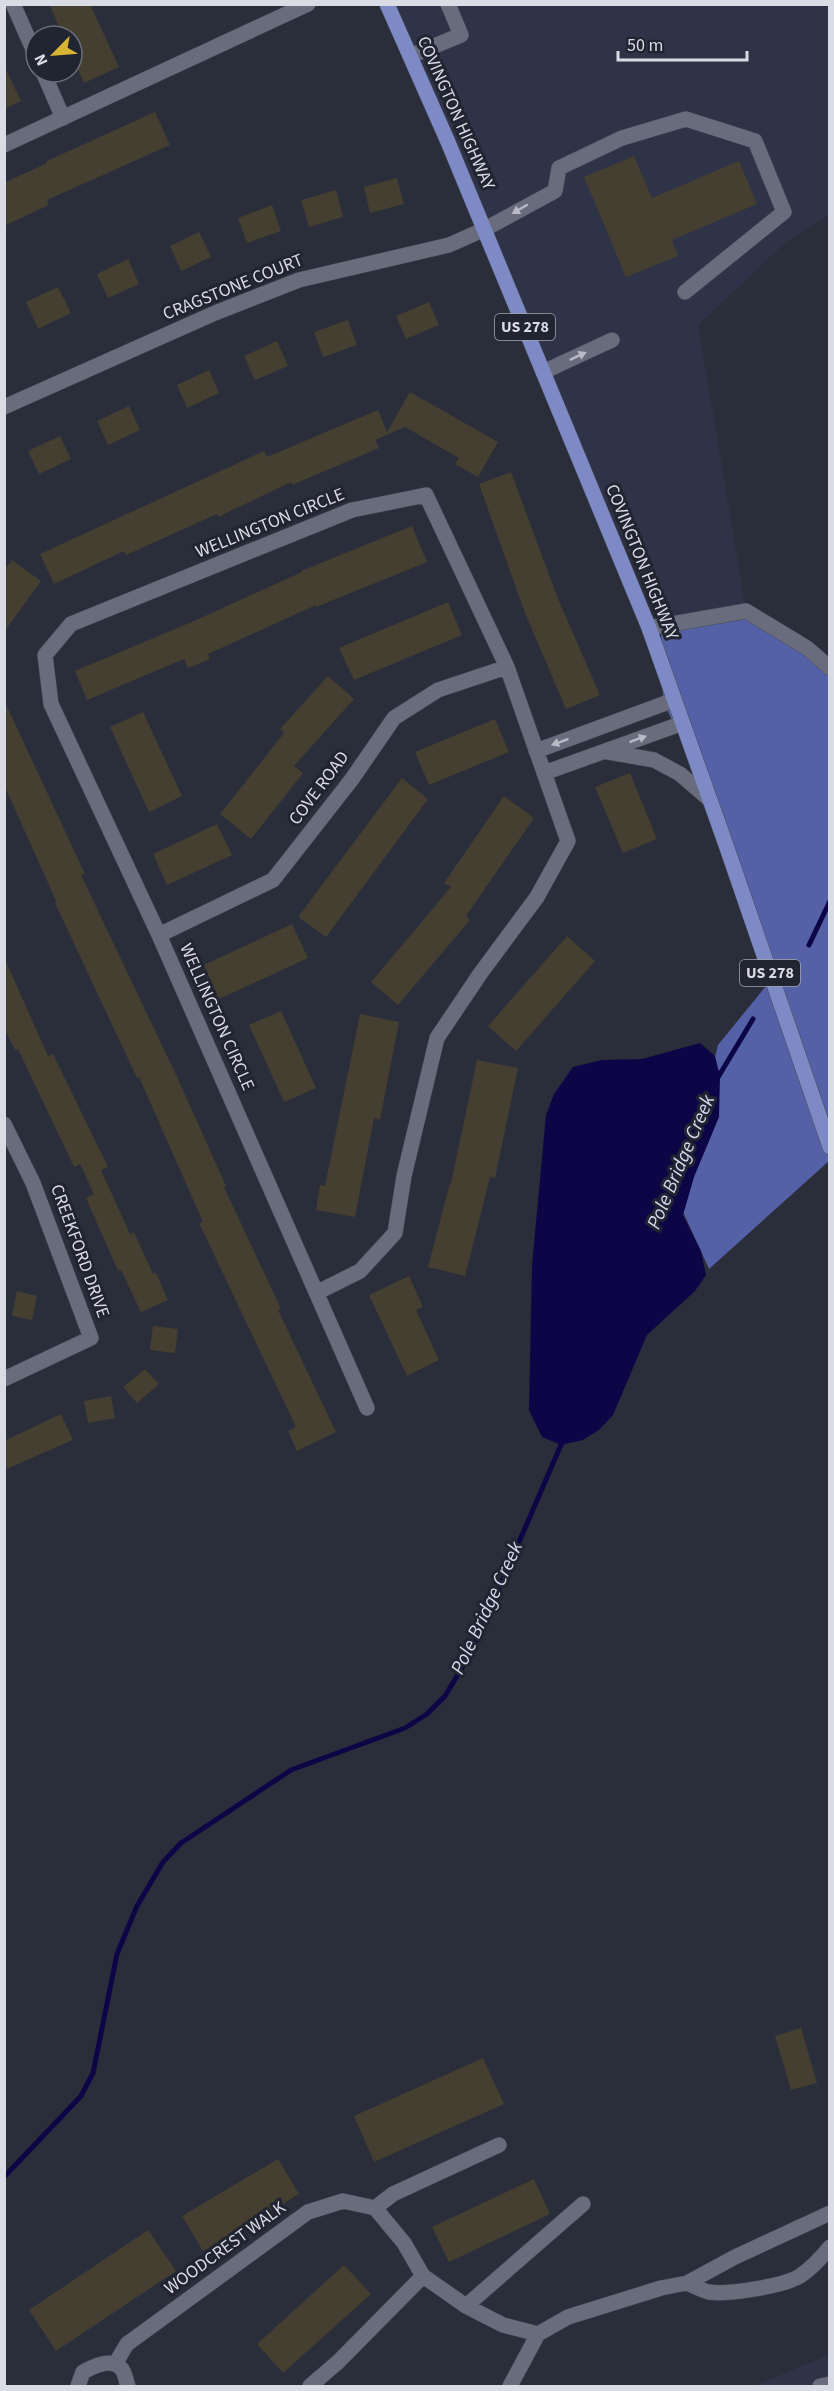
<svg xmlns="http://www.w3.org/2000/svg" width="834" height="2391" font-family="'Source Sans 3',sans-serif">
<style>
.built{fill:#2f3347}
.forest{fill:#5561a7}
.water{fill:#0c0647}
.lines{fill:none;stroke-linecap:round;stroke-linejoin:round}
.stream{stroke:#0c0647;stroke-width:5}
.building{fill:#443f30}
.minor-casing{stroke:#474955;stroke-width:16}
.major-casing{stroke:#474955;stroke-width:16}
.minor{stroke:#686c7c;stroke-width:15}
.major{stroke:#7e8ac5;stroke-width:15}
.oneway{fill:#b8bac6}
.labels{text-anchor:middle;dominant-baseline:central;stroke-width:6;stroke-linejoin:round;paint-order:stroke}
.shield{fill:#212431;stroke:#a2a5af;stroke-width:1.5}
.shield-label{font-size:16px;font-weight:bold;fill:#dadce5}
.street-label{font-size:18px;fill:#dadce5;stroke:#212431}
.water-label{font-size:20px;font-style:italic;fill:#d4d9ed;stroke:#212431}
</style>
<rect width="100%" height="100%" fill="#2a2e3b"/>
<path class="built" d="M 387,5 L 829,5 L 829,215 L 787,241 L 698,325 L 746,611 L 661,627 L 432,104 Z
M 829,2355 L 829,2386 L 754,2386 Z"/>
<path class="forest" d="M 746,611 L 829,675 L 829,1161 L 709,1269 L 679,1203 L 718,1045 L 770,981 L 717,816 L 663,701 L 661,627 Z"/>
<path class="water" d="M 700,1043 L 715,1056 L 720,1076 L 719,1117 L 694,1177 L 683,1215 L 701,1251 L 706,1275 L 695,1291 L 647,1335 L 613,1415 L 599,1430 L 583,1440 L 561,1445 L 542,1437 L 529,1410 L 532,1265 L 546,1115 L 554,1094 L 573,1067 L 602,1060 L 642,1059 Z"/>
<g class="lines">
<path class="stream" d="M 809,945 L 830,901
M 717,1079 L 753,1019
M 4,2177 L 81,2096 L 93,2073 L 117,1954 L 137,1906 L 163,1862 L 181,1843 L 291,1770 L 405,1728 L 427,1714 L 445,1696 L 471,1653 L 564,1438"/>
</g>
<path class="building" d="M 49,4 L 90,4 L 119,67 L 84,83 L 72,56 L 72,36 L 63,36 Z
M 4,66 L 21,101 L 4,109 Z
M 155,112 L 170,145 L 47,200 L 49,205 L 4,226 L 4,183 L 47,163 L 47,161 Z
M 634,156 L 652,198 L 739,161 L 757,204 L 672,240 L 678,256 L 626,277 L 584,177 Z
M 397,178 L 404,204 L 370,213 L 364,187 Z
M 336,190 L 343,217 L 309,227 L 301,200 Z
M 272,205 L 281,231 L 247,243 L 238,218 Z
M 199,232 L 211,257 L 181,271 L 170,246 Z
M 128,259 L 139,284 L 108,298 L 97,274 Z
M 58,287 L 71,313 L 38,329 L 26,302 Z
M 429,302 L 439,325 L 406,339 L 396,316 Z
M 348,320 L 357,345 L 323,357 L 314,332 Z
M 277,341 L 288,366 L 255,380 L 244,356 Z
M 209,370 L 219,393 L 187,408 L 177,385 Z
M 410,392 L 498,442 L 478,477 L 455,464 L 459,458 L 405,427 L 375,440 L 379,448 L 292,485 L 291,482 L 218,517 L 217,514 L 126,555 L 124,551 L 54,584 L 40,554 L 264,451 L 267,457 L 378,410 L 387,432 Z
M 129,406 L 140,430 L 108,445 L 97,421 Z
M 60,436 L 71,459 L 39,474 L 28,451 Z
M 511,472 L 558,599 L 600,695 L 566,709 L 525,613 L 479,484 Z
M 412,526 L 427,562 L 316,607 L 316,605 L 208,654 L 210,659 L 188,668 L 184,659 L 87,700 L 75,671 L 194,621 L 302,572 L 301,571 Z
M 12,560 L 41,581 L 4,632 L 4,570 Z
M 448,602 L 462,635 L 354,680 L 339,648 Z
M 328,676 L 354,699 L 294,766 L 303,773 L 251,839 L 220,814 L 284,733 L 280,729 Z
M 4,700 L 85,874 L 81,875 L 178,1079 L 226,1186 L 224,1187 L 281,1309 L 278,1310 L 336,1432 L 297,1451 L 288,1431 L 296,1427 L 199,1223 L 203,1222 L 139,1077 L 137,1078 L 55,903 L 57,903 L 4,785 Z
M 143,712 L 182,796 L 149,812 L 110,727 Z
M 495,719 L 509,752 L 429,785 L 415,752 Z
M 630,773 L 657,839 L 623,853 L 595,787 Z
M 402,778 L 428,799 L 326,937 L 298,917 Z
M 504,796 L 534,818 L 466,916 L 470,920 L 398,1005 L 371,982 L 451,887 L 444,883 Z
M 217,824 L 232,855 L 167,885 L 153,854 Z
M 292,924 L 308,958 L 219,999 L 204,965 Z
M 567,936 L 595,961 L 516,1051 L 488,1026 Z
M 4,957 L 48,1056 L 53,1054 L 108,1167 L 101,1170 L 130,1234 L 134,1232 L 153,1274 L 156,1273 L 168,1300 L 141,1312 L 121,1270 L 118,1271 L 86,1198 L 94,1194 L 80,1164 L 74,1167 L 18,1049 L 15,1050 L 4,1028 Z
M 281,1011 L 316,1088 L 284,1102 L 249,1025 Z
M 360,1014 L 399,1022 L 380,1120 L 374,1118 L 355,1217 L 316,1210 L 320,1185 L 325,1186 Z
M 477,1060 L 518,1068 L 495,1178 L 490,1177 L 465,1276 L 428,1267 L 450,1183 L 451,1183 Z
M 409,1276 L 423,1307 L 416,1310 L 439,1360 L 407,1376 L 369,1295 Z
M 17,1291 L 37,1296 L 32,1320 L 12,1316 Z
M 153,1326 L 178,1329 L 175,1353 L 150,1350 Z
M 145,1369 L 159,1384 L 137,1403 L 123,1387 Z
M 111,1396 L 115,1418 L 88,1423 L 84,1401 Z
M 61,1414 L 73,1440 L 4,1470 L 4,1441 Z
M 801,2028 L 817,2083 L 791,2090 L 775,2036 Z
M 483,2058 L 504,2104 L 374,2162 L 354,2116 Z
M 278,2159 L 299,2194 L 203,2251 L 182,2216 Z
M 534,2179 L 550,2214 L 449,2262 L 432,2227 Z
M 148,2230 L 176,2271 L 56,2351 L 29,2310 Z
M 344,2265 L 371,2294 L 283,2373 L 257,2344 Z"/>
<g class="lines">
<defs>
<path id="minor" d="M 13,4 L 36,56
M 410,56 L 461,35 L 448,4
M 43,72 L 63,118
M 4,145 L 308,4
M 543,372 L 612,340
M 4,407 L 215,313 L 299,280 L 449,245 L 485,229 L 555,191 L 559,168 L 622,138 L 686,119 L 755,141 L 784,212 L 685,292
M 649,628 L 746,611 L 807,648 L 830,668
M 536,751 L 674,700
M 608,752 L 654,760 L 680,774 L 709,799
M 544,773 L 683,723
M 159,935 L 273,880 L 352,779 L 394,718 L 438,690 L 507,667
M 4,1124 L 33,1183 L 91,1338 L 4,1379
M 318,1292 L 360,1271 L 395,1233 L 404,1176 L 437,1038 L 480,974 L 537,897 L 568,841 L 507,667 L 426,495 L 352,510 L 71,624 L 45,655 L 51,704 L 159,935 L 367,1408
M 375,2208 L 393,2194 L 499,2145
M 687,2283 C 694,2286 701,2290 709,2292 C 727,2295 784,2286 800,2276 C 812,2268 821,2258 830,2247
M 466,2306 L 583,2204
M 115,2364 L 127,2344 L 308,2212 L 343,2201 L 375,2208 L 404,2243 L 423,2276 L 466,2306 L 503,2325 L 538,2334 L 568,2317 L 661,2288 L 687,2283 L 735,2257 L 830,2213
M 78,2386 L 83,2372 C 92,2367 111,2357 121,2368 C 125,2372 126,2381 128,2386
M 310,2386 L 338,2362 L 423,2276
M 510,2386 L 538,2334
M 820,2386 L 830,2384"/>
<path id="major" d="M 387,4 L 448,142 L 649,628 L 726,845 L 830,1147"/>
</defs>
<use href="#minor" class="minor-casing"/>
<use href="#major" class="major-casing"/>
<use href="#minor" class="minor"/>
<use href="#major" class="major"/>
</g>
<defs><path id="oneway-solid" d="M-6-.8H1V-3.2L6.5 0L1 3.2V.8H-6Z" transform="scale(1.5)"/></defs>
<g class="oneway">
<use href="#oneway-solid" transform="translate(520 209) rotate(150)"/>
<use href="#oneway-solid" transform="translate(578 356) rotate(-25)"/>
<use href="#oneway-solid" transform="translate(638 739) rotate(-20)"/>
<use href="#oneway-solid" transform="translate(560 742) rotate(160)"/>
</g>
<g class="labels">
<g class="shield">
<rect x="495" y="314" width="60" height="26" rx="4.5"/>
<rect x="740" y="960" width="60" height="26" rx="4.5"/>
</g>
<g class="shield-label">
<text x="525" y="327">US 278</text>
<text x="770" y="973">US 278</text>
</g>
<g class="street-label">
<text transform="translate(456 113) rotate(66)">COVINGTON HIGHWAY</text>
<text transform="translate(233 287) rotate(-22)">CRAGSTONE COURT</text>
<text transform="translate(270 523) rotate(-22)">WELLINGTON CIRCLE</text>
<text transform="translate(642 562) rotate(68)">COVINGTON HIGHWAY</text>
<text transform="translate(319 788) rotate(-53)">COVE ROAD</text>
<text transform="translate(217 1017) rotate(66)">WELLINGTON CIRCLE</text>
<text transform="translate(80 1251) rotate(70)">CREEKFORD DRIVE</text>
<text transform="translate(225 2248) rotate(-36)">WOODCREST WALK</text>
</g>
<g class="water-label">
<text transform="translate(681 1162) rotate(-67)">Pole Bridge Creek</text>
<text transform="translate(487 1608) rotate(-65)">Pole Bridge Creek</text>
</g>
</g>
<rect width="834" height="2391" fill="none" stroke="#dadce5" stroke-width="12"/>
<g transform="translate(54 54) rotate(245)"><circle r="28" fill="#212431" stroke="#6b6e79" stroke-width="1.5"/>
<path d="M0-4.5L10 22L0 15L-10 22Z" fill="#d7b434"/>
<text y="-9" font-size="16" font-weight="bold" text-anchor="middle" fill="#dadce5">N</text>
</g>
<path d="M618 51v9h129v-9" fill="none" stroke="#dadce5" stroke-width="3"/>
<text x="627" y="51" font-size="18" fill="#dadce5" stroke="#212431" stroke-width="4.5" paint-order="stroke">50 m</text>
</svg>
